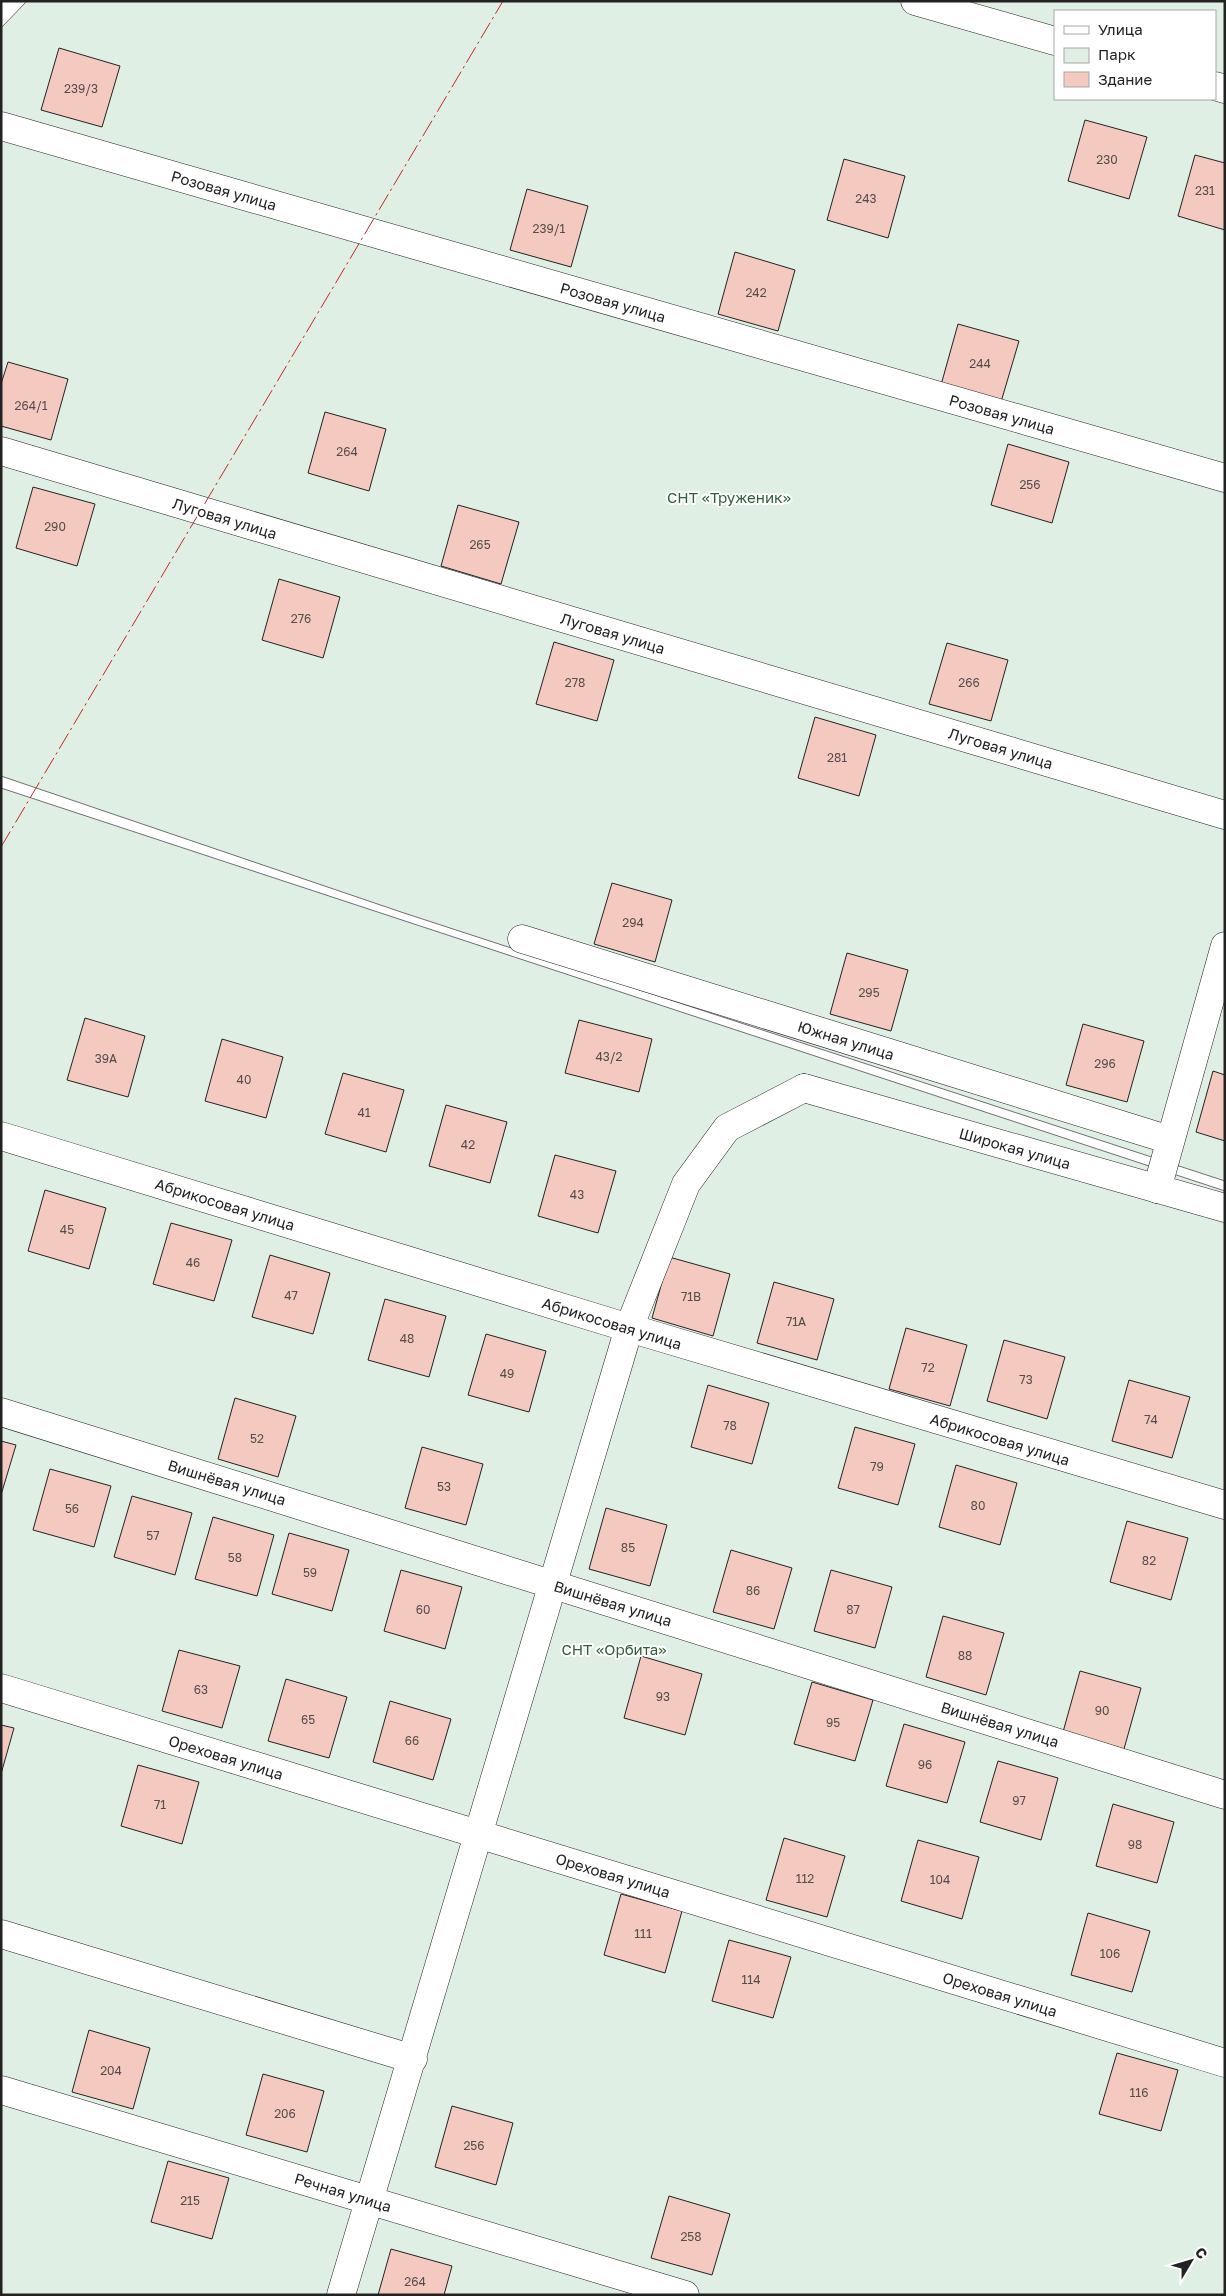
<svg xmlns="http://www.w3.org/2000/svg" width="1226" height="2296" font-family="'Golos Text',sans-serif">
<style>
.green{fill:#e0efe3;stroke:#6f6f6f;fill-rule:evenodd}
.building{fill:#f3c9c0;stroke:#222}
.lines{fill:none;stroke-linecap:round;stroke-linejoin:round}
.minor-casing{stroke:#222;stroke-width:29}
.tertiary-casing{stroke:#222;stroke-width:29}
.minor{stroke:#fff;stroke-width:28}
.tertiary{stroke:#fff;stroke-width:28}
.power{stroke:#c62828;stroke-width:1;stroke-dasharray:18 4 2.5 4;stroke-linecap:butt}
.labels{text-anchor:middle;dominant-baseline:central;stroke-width:4;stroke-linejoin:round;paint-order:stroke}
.number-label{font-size:12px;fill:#564c4a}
.street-label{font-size:15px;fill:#222;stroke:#fff}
.park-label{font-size:15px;fill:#2f5e38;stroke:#fff}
</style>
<rect width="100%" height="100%" fill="#fff"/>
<path class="green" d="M 27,1 L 1225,1 L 1225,1181 L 404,913 L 1,776 L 1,28 ZM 1055,11 L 1215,11 L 1215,99 L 1055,99 Z
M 1,788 L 1225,1191 L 1225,2295 L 1,2295 Z"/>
<path class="building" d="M 59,48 L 120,66 L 102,127 L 41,110 Z
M 1085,120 L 1147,137 L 1129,199 L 1068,181 Z
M 1195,155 L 1225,163 L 1225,230 L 1178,216 Z
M 844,159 L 905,176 L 888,238 L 827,220 Z
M 527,189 L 588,206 L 571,267 L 510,250 Z
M 735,252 L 795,270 L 778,331 L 718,314 Z
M 958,324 L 1019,341 L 1001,402 L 941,385 Z
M 8,362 L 68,379 L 51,440 L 1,426 L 1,384 Z
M 325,412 L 386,429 L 369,491 L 308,473 Z
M 1008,444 L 1069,462 L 1052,523 L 991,505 Z
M 33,487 L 95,504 L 77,566 L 16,548 Z
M 458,505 L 519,522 L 501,584 L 441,566 Z
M 279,579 L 340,597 L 323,658 L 262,640 Z
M 554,642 L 614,660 L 597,721 L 536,704 Z
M 947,643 L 1008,660 L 991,721 L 929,704 Z
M 815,717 L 876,735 L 859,796 L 798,778 Z
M 612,883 L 672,900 L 655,962 L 594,944 Z
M 847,953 L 908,970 L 891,1031 L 830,1014 Z
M 85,1018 L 145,1036 L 128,1097 L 67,1080 Z
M 579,1020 L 652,1039 L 639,1092 L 565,1073 Z
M 1083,1024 L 1144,1041 L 1127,1102 L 1066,1085 Z
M 222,1039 L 283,1057 L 266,1118 L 205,1101 Z
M 1213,1071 L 1225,1075 L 1225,1141 L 1196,1132 Z
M 343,1073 L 404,1090 L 386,1152 L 325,1134 Z
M 446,1105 L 507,1122 L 490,1183 L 429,1166 Z
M 555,1155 L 616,1171 L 598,1233 L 538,1216 Z
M 45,1190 L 106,1208 L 89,1269 L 28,1251 Z
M 171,1223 L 232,1240 L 214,1301 L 153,1284 Z
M 270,1255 L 330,1273 L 313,1334 L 252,1317 Z
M 669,1257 L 730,1274 L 713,1336 L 652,1318 Z
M 774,1282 L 834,1299 L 817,1360 L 757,1343 Z
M 385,1299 L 446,1316 L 429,1377 L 368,1360 Z
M 906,1328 L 967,1345 L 950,1406 L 889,1389 Z
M 486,1334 L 546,1351 L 529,1412 L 468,1395 Z
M 1004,1340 L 1065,1357 L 1047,1419 L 987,1401 Z
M 1129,1380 L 1190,1397 L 1172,1458 L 1112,1441 Z
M 708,1385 L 769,1403 L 752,1464 L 691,1447 Z
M 235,1398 L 296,1416 L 278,1477 L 218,1459 Z
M 855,1427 L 915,1444 L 898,1505 L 838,1488 Z
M 1,1441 L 16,1445 L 1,1495 Z
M 422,1447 L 483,1464 L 466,1525 L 405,1508 Z
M 956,1465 L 1017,1483 L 1000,1545 L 939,1527 Z
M 50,1469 L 111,1486 L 94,1547 L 33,1530 Z
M 132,1496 L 192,1513 L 175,1575 L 114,1557 Z
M 606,1508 L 667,1525 L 650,1586 L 589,1569 Z
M 213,1517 L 274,1535 L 257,1596 L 195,1579 Z
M 1127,1521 L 1188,1538 L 1171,1600 L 1110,1582 Z
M 289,1533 L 349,1550 L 332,1611 L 272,1594 Z
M 731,1550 L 792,1568 L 774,1629 L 713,1612 Z
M 401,1570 L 462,1587 L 445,1649 L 384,1631 Z
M 831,1570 L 892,1587 L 875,1648 L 814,1631 Z
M 943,1616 L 1004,1633 L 986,1695 L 926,1677 Z
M 179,1650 L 240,1666 L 222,1728 L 162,1711 Z
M 641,1656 L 702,1674 L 685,1735 L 624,1718 Z
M 1080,1671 L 1141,1688 L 1124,1749 L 1063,1732 Z
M 286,1679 L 347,1697 L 329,1758 L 268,1741 Z
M 812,1682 L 873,1700 L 855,1761 L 794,1744 Z
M 390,1701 L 451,1719 L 433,1780 L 373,1762 Z
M 904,1724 L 965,1742 L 947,1803 L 886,1786 Z
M 1,1725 L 14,1728 L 1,1774 Z
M 998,1761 L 1058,1778 L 1041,1840 L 980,1822 Z
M 138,1765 L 199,1782 L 182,1844 L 121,1826 Z
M 1113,1804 L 1174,1822 L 1157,1883 L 1096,1866 Z
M 784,1838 L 845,1856 L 827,1917 L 766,1900 Z
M 918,1840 L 979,1857 L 962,1919 L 901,1901 Z
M 621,1894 L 682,1911 L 665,1973 L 604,1955 Z
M 1088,1913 L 1150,1931 L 1132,1992 L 1071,1975 Z
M 729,1940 L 791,1957 L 773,2018 L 712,2001 Z
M 89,2030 L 150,2048 L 133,2109 L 72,2092 Z
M 1117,2053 L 1178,2070 L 1161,2131 L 1099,2114 Z
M 263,2074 L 324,2091 L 307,2152 L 246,2135 Z
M 452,2106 L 513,2123 L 496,2185 L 435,2167 Z
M 168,2161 L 229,2178 L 212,2239 L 151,2222 Z
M 669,2196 L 730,2214 L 712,2275 L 651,2258 Z
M 391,2249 L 452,2266 L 444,2295 L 378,2295 Z"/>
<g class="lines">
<defs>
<path id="minor" d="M 915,1 L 1055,41
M 1215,86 L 1225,89
M 1,126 L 1225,478
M 1,451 L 1225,815
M 522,939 L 1170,1140
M 1,1136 L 629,1328 L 1225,1505
M 1157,1189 L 1225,946
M 1,1412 L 1225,1795
M 1,1688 L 1225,2063
M 1,1934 L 413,2059
M 1,2090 L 685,2295
M 341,2295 L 629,1328 L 686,1184 L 727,1128 L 804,1088"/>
<path id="tertiary" d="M 804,1088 L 1225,1208"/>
</defs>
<use href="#minor" class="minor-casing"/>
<use href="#tertiary" class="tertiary-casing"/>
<use href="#minor" class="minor"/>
<use href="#tertiary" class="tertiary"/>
<path class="power" d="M 1,847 L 503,1"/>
</g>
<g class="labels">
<g class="number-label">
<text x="81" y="88">239/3</text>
<text x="1107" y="159">230</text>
<text x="1205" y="190">231</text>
<text x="866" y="198">243</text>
<text x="549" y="228">239/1</text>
<text x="756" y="292">242</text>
<text x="980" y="363">244</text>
<text x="31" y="405">264/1</text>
<text x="347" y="451">264</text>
<text x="1030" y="484">256</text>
<text x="55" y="526">290</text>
<text x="480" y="544">265</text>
<text x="301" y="618">276</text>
<text x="575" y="682">278</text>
<text x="969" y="682">266</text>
<text x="837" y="757">281</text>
<text x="633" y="922">294</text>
<text x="869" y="992">295</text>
<text x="609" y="1056">43/2</text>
<text x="106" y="1058">39А</text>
<text x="1105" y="1063">296</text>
<text x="244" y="1079">40</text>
<text x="364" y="1112">41</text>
<text x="468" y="1144">42</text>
<text x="577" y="1194">43</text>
<text x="67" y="1229">45</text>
<text x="193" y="1262">46</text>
<text x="291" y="1295">47</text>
<text x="691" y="1296">71В</text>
<text x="796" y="1321">71А</text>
<text x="407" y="1338">48</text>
<text x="928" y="1367">72</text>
<text x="507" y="1373">49</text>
<text x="1026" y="1379">73</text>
<text x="1151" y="1419">74</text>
<text x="730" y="1425">78</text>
<text x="257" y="1438">52</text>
<text x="877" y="1466">79</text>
<text x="444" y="1486">53</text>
<text x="978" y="1505">80</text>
<text x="72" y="1508">56</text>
<text x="153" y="1535">57</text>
<text x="628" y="1547">85</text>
<text x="235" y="1557">58</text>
<text x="1149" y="1560">82</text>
<text x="310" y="1572">59</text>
<text x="753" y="1590">86</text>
<text x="423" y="1609">60</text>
<text x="853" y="1609">87</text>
<text x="965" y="1655">88</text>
<text x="201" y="1689">63</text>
<text x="663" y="1696">93</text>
<text x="1102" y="1710">90</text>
<text x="308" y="1719">65</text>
<text x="833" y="1722">95</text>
<text x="412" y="1740">66</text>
<text x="925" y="1764">96</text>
<text x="1019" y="1800">97</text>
<text x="160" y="1804">71</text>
<text x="1135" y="1844">98</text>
<text x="805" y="1878">112</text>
<text x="940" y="1879">104</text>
<text x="643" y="1933">111</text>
<text x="1110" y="1953">106</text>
<text x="751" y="1979">114</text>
<text x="111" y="2070">204</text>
<text x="1139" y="2092">116</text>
<text x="285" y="2113">206</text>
<text x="474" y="2145">256</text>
<text x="190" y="2200">215</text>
<text x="691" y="2236">258</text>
<text x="415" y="2281">264</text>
</g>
<g class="street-label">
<text transform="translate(224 190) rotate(16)">Розовая улица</text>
<text transform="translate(613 302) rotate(16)">Розовая улица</text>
<text transform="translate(1002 414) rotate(16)">Розовая улица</text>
<text transform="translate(225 518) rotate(17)">Луговая улица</text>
<text transform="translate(613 633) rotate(17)">Луговая улица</text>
<text transform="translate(1001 748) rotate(17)">Луговая улица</text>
<text transform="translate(846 1040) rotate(17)">Южная улица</text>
<text transform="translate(1015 1148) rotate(16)">Широкая улица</text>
<text transform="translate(225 1204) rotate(17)">Абрикосовая улица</text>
<text transform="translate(612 1323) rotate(17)">Абрикосовая улица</text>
<text transform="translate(1000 1439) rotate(17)">Абрикосовая улица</text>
<text transform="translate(227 1482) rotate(17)">Вишнёвая улица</text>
<text transform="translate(613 1603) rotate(17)">Вишнёвая улица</text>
<text transform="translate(1000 1724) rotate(17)">Вишнёвая улица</text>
<text transform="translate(226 1757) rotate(17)">Ореховая улица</text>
<text transform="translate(613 1875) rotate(17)">Ореховая улица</text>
<text transform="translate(1000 1994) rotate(17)">Ореховая улица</text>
<text transform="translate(343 2192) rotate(17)">Речная улица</text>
</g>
<g class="park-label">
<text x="729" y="497">СНТ «Труженик»</text>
<text x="614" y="1649">СНТ «Орбита»</text>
</g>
</g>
<rect width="1226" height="2296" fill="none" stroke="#222222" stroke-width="5"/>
<rect x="1054" y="10" width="162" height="90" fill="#ffffff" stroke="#a7a7a7"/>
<rect x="1064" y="26" width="25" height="8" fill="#ffffff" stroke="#a7a7a7"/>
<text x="1098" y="35" font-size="15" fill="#222222">Улица</text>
<rect x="1064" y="48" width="25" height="15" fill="#e0efe3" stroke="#a7a7a7"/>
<text x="1098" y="60" font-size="15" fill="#222222">Парк</text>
<rect x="1064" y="72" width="25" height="15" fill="#f3c9c0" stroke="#a7a7a7"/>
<text x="1098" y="85" font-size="15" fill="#222222">Здание</text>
<g transform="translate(1191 2261) rotate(52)" stroke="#ffffff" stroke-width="4" paint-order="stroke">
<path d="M0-4L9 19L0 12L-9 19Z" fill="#222222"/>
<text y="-8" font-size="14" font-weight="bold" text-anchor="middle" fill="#222222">С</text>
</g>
</svg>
